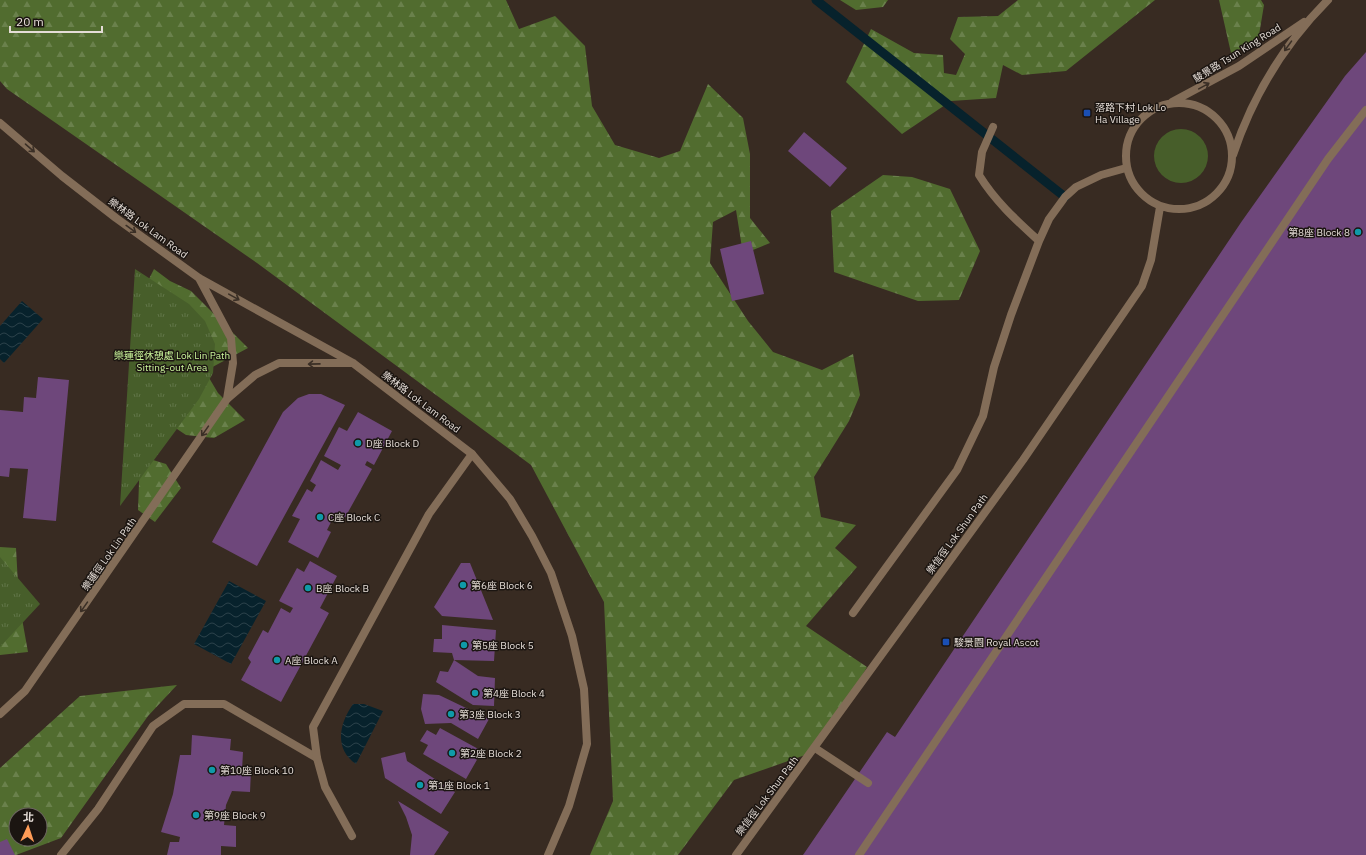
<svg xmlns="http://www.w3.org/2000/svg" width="1366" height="855" font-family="'IBM Plex Sans','Noto Sans TC',sans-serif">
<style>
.grass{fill:#475e2a}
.forest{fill:url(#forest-firs);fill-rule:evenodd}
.park{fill:url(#park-tufts)}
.water{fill:url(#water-waves)}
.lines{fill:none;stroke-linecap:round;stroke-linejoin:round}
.stream{stroke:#07222c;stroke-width:9}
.building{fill:#6e477b}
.service{stroke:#836d58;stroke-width:8}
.minor{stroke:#836d58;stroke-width:8}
.tertiary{stroke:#836d58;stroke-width:8}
.oneway{stroke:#3a2f26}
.transit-dot{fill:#1a4fb4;stroke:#1b1511;stroke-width:1.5}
.culture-dot{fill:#0f9aa8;stroke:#1b1511;stroke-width:1.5}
.labels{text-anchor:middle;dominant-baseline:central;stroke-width:3;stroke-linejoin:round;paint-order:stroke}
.street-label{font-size:10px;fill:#e5ddd7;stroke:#1b1511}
.poi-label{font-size:10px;fill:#e5ddd7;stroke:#1b1511;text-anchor:start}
.park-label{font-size:10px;fill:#caf59b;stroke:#1b1511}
</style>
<defs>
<pattern id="forest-firs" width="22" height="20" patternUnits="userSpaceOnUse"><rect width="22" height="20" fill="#516c2f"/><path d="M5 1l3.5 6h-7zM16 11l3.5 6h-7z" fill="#6a814c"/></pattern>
<pattern id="park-tufts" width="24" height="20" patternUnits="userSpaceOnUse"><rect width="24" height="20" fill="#475e2a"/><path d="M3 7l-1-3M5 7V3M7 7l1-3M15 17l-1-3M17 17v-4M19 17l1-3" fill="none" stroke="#617548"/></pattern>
<pattern id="water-waves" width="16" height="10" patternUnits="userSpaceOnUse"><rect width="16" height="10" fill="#07222c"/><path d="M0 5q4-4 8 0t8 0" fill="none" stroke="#2b424a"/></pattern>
</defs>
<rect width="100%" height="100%" fill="#382b22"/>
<path class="grass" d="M1154 156a27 27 0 1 1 54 0a27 27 0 1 1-54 0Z"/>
<path class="forest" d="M 0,0 L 506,0 L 519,29 L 555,16 L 585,46 L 592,106 L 615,145 L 659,158 L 680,151 L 708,84 L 743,118 L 750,154 L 750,218 L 770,243 L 743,254 L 736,210 L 713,222 L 710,263 L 748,321 L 773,352 L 822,370 L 853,354 L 860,395 L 849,421 L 814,477 L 821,517 L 856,525 L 835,548 L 857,567 L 806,626 L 867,667 L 845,705 L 811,753 L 734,780 L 678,855 L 590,855 L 613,801 L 604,602 L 531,465 L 257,263 L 7,89 L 0,81 Z
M 840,0 L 888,0 L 883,7 L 856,10 Z
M 1018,0 L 1155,0 L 1066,71 L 1022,75 L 1003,65 L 996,98 L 951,101 L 902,134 L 846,82 L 871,29 L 914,53 L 943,55 L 944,73 L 956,75 L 965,54 L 950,39 L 958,17 L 998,16 Z
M 1219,0 L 1261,0 L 1264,5 L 1258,41 L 1231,53 Z
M 883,175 L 912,177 L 950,189 L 980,251 L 959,300 L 918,301 L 834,272 L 831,211 Z
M 154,269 L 170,281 L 191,291 L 248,348 L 205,371 L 218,393 L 245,420 L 214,438 L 186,435 L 159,417 L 144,289 Z
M 140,456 L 166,464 L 181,488 L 155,522 L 138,510 Z
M 0,547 L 16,548 L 19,602 L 28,652 L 0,655 Z
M 177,685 L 148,716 L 61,838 L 16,855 L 0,855 L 0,768 L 80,696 ZM 16,815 L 40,815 L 40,839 L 16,839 Z"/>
<path class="park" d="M 135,269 L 189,304 L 205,321 L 215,344 L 213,373 L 199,399 L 120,506 Z
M 0,557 L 40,604 L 0,647 Z"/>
<path class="water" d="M 22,301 L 43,319 L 4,363 L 0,359 L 0,326 Z
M 229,581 L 266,601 L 231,664 L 194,644 Z
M 353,704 L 364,704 L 383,711 L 356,764 C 334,749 339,724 353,704 Z"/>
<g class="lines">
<path class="stream" d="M 816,0 L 1065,197"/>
</g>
<path class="building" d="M 1366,52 L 1366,855 L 803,855 L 887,732 L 895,737 L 1242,221 L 1345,76 Z
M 804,132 L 847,168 L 830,187 L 788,151 Z
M 751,241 L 764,294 L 732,301 L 720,249 Z
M 38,377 L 69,380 L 56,521 L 23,518 L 28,469 L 10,468 L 9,477 L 0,476 L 0,410 L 23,412 L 24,397 L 36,398 Z
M 309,394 L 321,394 L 345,405 L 257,566 L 212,542 L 283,412 L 298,398 Z
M 358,412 L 392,431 L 374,465 L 367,461 L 365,465 L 372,469 L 342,523 L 333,518 L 327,530 L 331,532 L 318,558 L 288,542 L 300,519 L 292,516 L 307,489 L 312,492 L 316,485 L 310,481 L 321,460 L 338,470 L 341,465 L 324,456 L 339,427 L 347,431 Z
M 310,561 L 337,576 L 320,608 L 329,613 L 281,702 L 241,680 L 251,662 L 248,658 L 263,630 L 268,633 L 281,608 L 290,613 L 293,608 L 279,601 L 297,568 L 304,572 Z
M 461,563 L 470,563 L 493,620 L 442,616 L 434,607 Z
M 442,625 L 496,630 L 494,661 L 454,660 L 452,653 L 433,652 L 434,639 L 442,639 Z
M 454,660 L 478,676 L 495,678 L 494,706 L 473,705 L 436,682 L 440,671 L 448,672 Z
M 423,694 L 439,695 L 489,719 L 478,739 L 451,723 L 425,724 L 421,709 Z
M 440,728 L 482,751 L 466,779 L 423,754 L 428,745 L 420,741 L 427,730 L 436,735 Z
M 192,735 L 231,739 L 230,750 L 243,752 L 242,770 L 251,770 L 250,792 L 232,791 L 226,805 L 224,825 L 236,826 L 236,847 L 221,846 L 221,855 L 167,855 L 170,842 L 179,842 L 180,837 L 161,832 L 173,794 L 180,755 L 191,755 Z
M 405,752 L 407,761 L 455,792 L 441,814 L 385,778 L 381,758 Z
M 398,801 L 449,832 L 434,855 L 410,855 L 412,835 L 406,817 Z
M 7,839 L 15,855 L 0,855 L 0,842 Z"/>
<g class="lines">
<path class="service" d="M 815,748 L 868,783
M 61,855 L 98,809 L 153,726 L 184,704 L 224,704 L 317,758
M 859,855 L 1328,159 L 1366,110"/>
<path class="minor" d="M 993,127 L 982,152 L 979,175 C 995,201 1016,220 1039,241
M 853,613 L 957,470 L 983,416 L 994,367 L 1011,315 L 1039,241 L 1049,219 L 1065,197 L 1076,187 L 1101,175 L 1126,168
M 352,836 L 325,787 L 317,758 L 313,727 L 429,514 L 472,454"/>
<path class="tertiary" d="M 1172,102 L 1239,66 L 1304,22
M1126 156a53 53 0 1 1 106 0a53 53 0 1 1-106 0Z
M 0,123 L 62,176 L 116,218 L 199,278 L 353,363 L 472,454 L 510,499 L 532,536 L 551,573 L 572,636 L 584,689 L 587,744 L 569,806 L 548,855
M 1233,155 C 1253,95 1283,45 1328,0
M 199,278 L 231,338 L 233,363 L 227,399
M 0,714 L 25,691 L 227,399 L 255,375 L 279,363 L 353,363
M 736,855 L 1023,460 L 1142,286 L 1151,260 L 1160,207"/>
</g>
<defs><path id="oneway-shaft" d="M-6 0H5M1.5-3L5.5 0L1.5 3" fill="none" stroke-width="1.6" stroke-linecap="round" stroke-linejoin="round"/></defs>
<g class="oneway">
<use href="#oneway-shaft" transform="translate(1288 46) rotate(126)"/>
<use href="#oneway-shaft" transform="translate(1204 86) rotate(-29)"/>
<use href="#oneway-shaft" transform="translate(30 148) rotate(41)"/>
<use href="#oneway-shaft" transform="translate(131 229) rotate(36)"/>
<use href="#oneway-shaft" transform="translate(234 297) rotate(29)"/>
<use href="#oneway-shaft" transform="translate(314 364) rotate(179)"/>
<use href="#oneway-shaft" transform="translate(205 431) rotate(125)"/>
<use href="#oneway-shaft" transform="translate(84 607) rotate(125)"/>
</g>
<g class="transit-dot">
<rect x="1083" y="109" width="8" height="8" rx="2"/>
<rect x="942" y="638" width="8" height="8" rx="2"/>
</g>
<g class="culture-dot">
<circle cx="1358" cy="232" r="4"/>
<circle cx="358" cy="443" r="4"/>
<circle cx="320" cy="517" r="4"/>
<circle cx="463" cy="585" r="4"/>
<circle cx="308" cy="588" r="4"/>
<circle cx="464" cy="645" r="4"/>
<circle cx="277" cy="660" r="4"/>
<circle cx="475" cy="693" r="4"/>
<circle cx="451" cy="714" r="4"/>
<circle cx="452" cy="753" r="4"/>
<circle cx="212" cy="770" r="4"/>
<circle cx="420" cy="785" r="4"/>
<circle cx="196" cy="815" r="4"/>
</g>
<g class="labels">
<g class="street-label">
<text transform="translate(1237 53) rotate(-32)">駿景路 Tsun King Road</text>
<text transform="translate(148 228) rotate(36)">樂林路 Lok Lam Road</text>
<text transform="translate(421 402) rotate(37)">樂林路 Lok Lam Road</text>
<text transform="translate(957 534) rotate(-54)">樂信徑 Lok Shun Path</text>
<text transform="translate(109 554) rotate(-55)">樂蓮徑 Lok Lin Path</text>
<text transform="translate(767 796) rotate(-53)">樂信徑 Lok Shun Path</text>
</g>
<g class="poi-label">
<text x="1095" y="107">落路下村 Lok Lo<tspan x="1095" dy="12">Ha Village</tspan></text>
<text x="1350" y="232" text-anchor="end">第8座 Block 8</text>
<text x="366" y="443">D座 Block D</text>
<text x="328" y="517">C座 Block C</text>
<text x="471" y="585">第6座 Block 6</text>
<text x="316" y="588">B座 Block B</text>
<text x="954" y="642">駿景園 Royal Ascot</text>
<text x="472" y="645">第5座 Block 5</text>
<text x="285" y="660">A座 Block A</text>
<text x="483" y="693">第4座 Block 4</text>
<text x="459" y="714">第3座 Block 3</text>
<text x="460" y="753">第2座 Block 2</text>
<text x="220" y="770">第10座 Block 10</text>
<text x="428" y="785">第1座 Block 1</text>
<text x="204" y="815">第9座 Block 9</text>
</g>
<g class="park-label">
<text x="172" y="355">樂蓮徑休憩處 Lok Lin Path<tspan x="172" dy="12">Sitting-out Area</tspan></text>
</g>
</g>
<g transform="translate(28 827) rotate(3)"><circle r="19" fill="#1b1511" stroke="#6c6560"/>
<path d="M0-3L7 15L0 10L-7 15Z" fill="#fe9c57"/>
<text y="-6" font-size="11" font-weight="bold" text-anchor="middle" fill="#e5ddd7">北</text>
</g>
<path d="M10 26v6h92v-6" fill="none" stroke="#e5ddd7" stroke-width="2"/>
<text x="16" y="26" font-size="12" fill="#e5ddd7" stroke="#1b1511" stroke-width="3" paint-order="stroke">20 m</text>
</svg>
